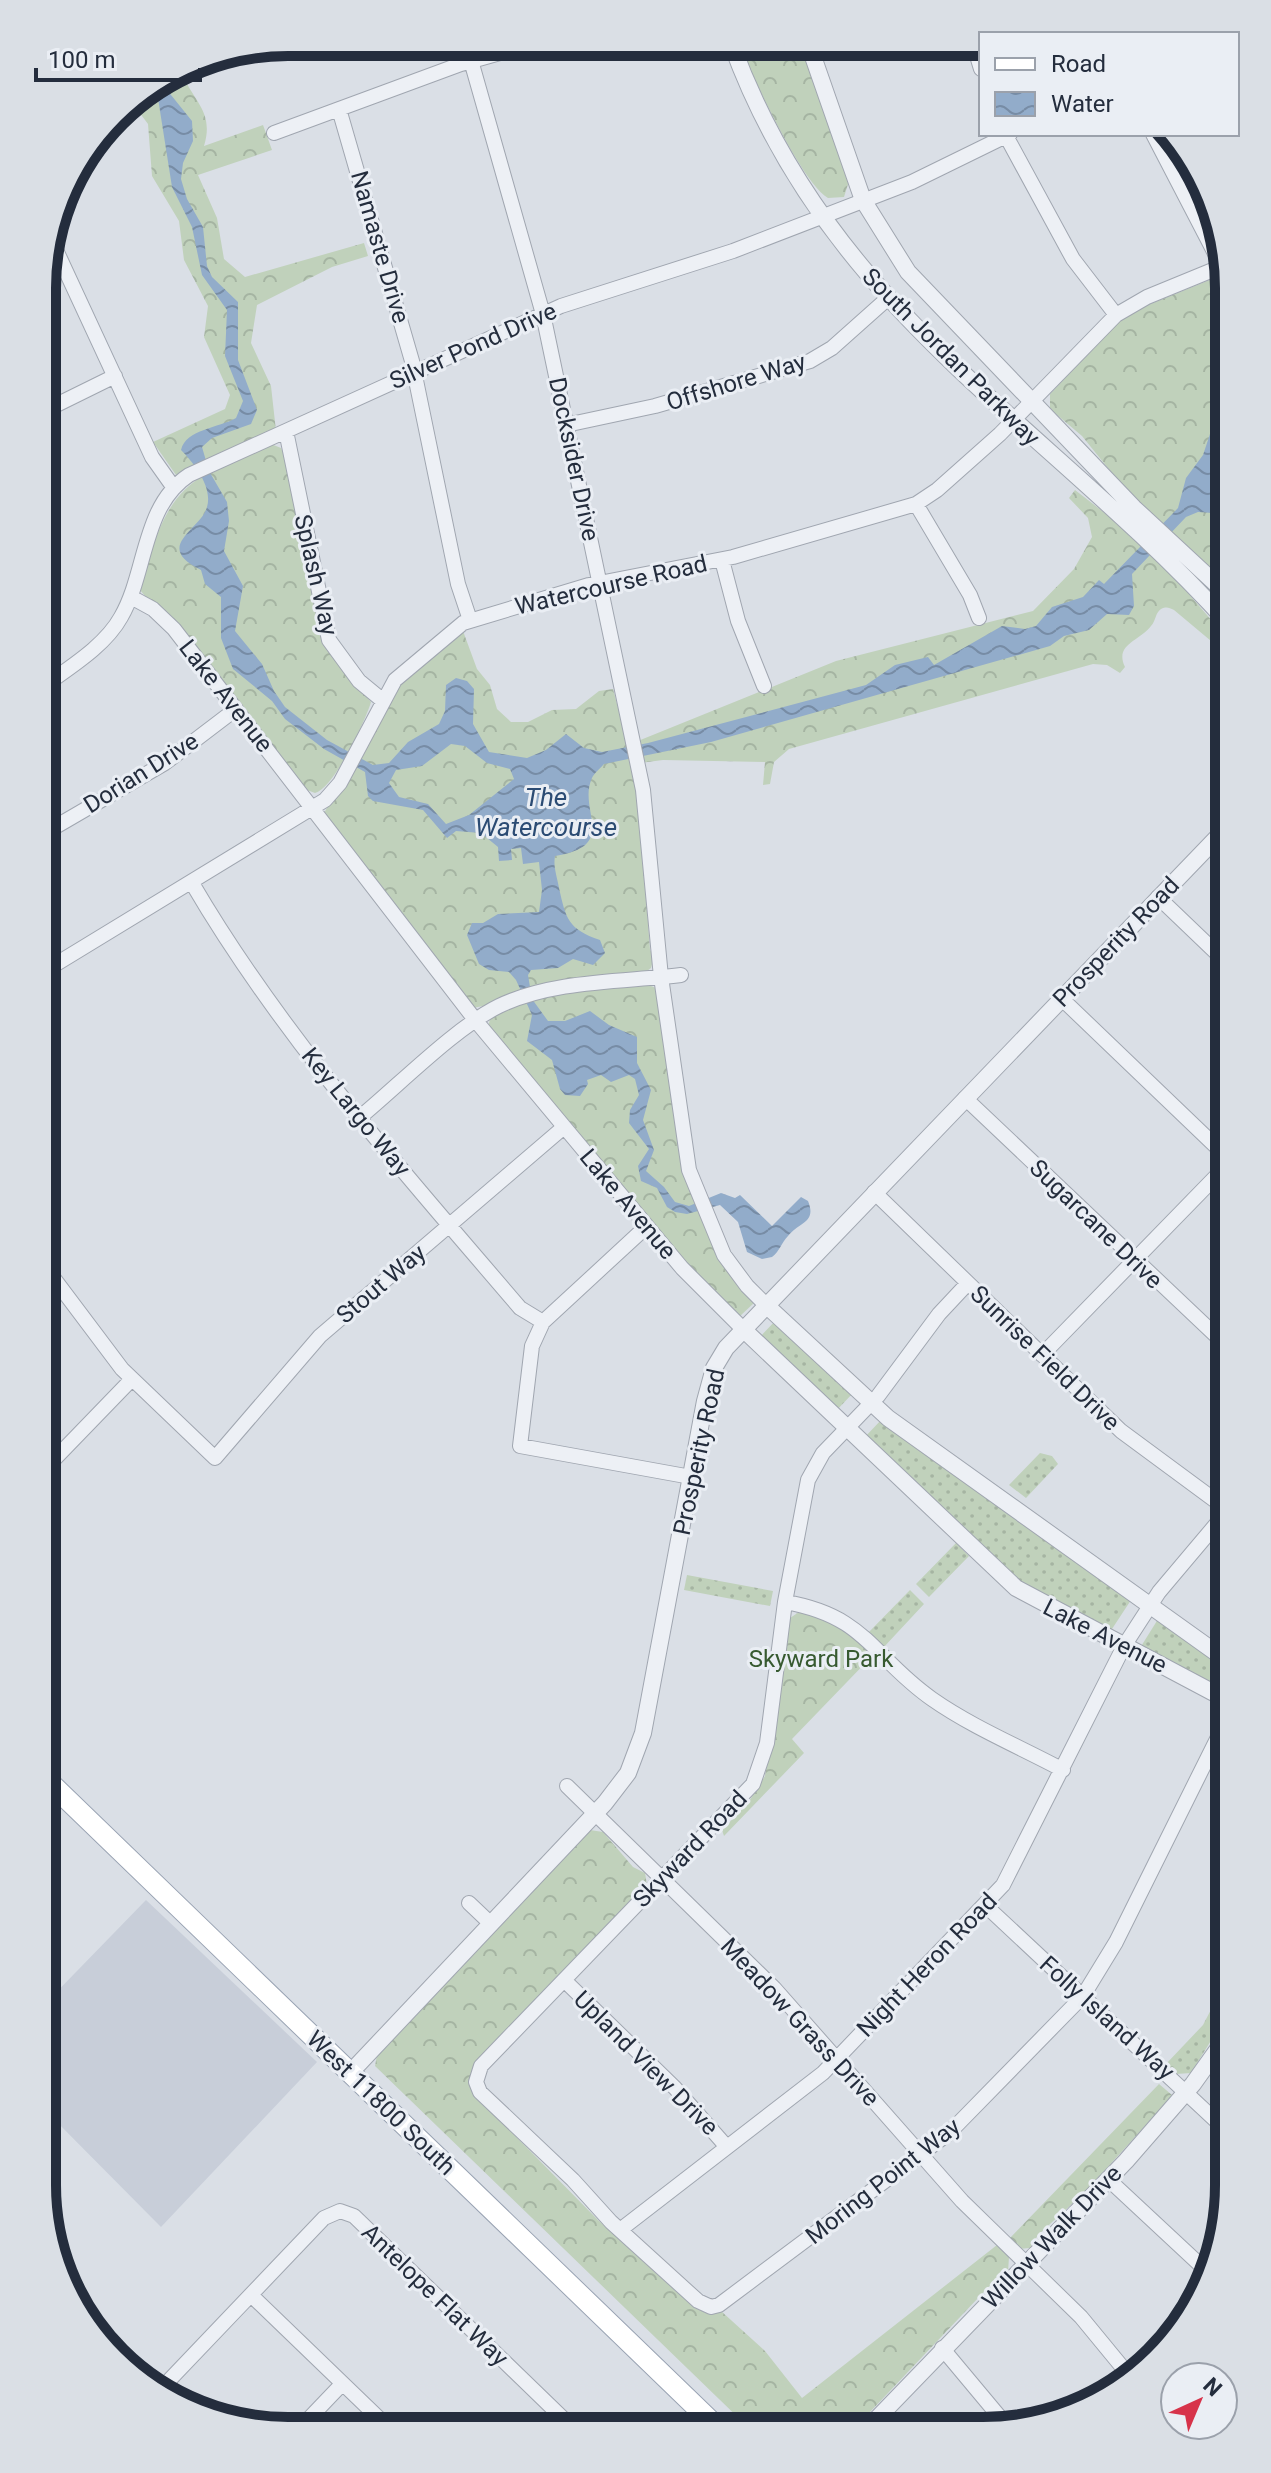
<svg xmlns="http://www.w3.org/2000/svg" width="1271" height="2473" font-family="Roboto,sans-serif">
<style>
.built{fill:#c8ced9}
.grass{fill:url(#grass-dots)}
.forest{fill:url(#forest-crowns)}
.water{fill:url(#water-waves);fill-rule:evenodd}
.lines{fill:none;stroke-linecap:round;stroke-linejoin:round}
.minor-casing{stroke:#a0a6b0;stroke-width:16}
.tertiary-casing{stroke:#a0a6b0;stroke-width:18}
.primary-casing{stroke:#99a3b3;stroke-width:22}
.minor{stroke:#edf0f5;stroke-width:14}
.tertiary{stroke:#edf0f5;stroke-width:16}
.primary{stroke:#fff;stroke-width:20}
.labels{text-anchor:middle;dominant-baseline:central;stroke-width:6;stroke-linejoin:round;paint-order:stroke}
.street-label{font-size:24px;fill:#242d3d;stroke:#eaeef4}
.park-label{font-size:24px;fill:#375a30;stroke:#eaeef4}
.water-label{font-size:26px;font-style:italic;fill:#2b4b73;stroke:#eaeef4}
.rim{fill:none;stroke:#242d3d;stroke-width:10}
</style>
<defs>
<pattern id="grass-dots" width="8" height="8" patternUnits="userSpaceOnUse" patternTransform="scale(2)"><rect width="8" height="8" fill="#c0d1bb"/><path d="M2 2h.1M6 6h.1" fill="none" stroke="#a5b4a2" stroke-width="1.8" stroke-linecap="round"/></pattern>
<pattern id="forest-crowns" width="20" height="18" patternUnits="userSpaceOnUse" patternTransform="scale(2)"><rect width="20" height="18" fill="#c0d1bb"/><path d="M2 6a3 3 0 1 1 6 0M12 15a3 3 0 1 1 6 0" fill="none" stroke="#a5b4a2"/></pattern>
<pattern id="water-waves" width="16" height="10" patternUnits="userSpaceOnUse" patternTransform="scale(2)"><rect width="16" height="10" fill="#92acca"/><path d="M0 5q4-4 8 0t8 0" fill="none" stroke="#778ca5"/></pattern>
</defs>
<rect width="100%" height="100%" fill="#dadfe6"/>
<path class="built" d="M 146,1900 L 317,2062 L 161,2227 L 42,2107 L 42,2007 Z"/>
<path class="grass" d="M 776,1320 L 853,1393 L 836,1411 L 759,1338 Z
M 882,1419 L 1133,1597 L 1110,1632 L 1021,1585 L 864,1438 Z
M 1040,1453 L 1052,1456 L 1058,1464 L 1026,1498 L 1009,1485 Z
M 956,1543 L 969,1556 L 929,1597 L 916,1584 Z
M 687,1575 L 773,1591 L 770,1606 L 684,1590 Z
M 910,1590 L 924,1604 L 883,1648 L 868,1633 Z
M 1160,1616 L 1229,1665 L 1229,1695 L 1140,1648 Z
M 1229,1975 L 1228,2013 L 1191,2073 L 1176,2074 L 1166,2064 L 1203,2025 Z"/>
<path class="forest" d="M 739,45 L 804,45 L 849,181 L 844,197 L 828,198 C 801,182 753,77 739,45 Z
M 201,59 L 190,70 L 186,82 C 199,106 213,116 204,146 L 263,125 L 272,150 L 198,175 L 217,218 L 224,259 L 245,277 L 364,243 L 368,256 L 332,267 L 257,305 L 251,343 L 271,386 L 276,431 L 176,475 L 153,442 L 225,409 L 230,395 L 204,337 L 208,306 L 184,260 L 179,221 L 152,176 L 148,124 L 130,100 Z
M 1227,273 L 1229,591 L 1193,559 L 1175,578 L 1226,637 L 1217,646 L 1174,610 C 1169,608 1167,606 1161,609 C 1155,613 1156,621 1151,626 C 1140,641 1114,644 1125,667 L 1120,673 L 1107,665 L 1093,664 L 789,749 L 774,762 L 770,784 L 763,785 L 765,762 L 663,760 L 632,764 L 639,798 L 650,950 L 654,956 L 651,968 L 643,974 L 473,1008 L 324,813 L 398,685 L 463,631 L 477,669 L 490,685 L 497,709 L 511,722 L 528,722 L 552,710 L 576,709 L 599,691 L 613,689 L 628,745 L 836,661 L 1033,611 L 1074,569 L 1092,537 L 1088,518 L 1069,498 L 1075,490 L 1119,524 L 1137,504 L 1082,436 L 1050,409 L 1050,394 L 1119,321 L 1133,311 Z
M 271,444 L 281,448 L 287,461 L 318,622 L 330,653 L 371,702 C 365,722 334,788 315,793 L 307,790 L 140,590 C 140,576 147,562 152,549 C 177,474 206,475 271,444 Z
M 646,984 L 656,988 L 681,1151 L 755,1302 L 738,1318 L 702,1284 L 488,1027 L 490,1019 C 534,989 594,990 646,984 Z
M 799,1612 L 834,1623 L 874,1654 L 792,1739 L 804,1753 L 724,1836 L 722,1830 L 748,1803 L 765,1776 L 790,1618 Z
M 590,1830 L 603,1832 L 633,1867 L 645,1873 L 647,1885 L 476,2062 L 470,2078 L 475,2095 L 598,2220 L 695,2308 L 706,2313 L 721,2311 L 765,2351 L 802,2398 L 997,2245 L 1009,2257 L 1008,2272 L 998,2277 L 852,2431 L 751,2430 L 375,2066 L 377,2055 Z
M 1159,2084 L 1172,2095 L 1165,2104 L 1086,2191 L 1038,2235 L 1030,2248 L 1018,2249 L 1009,2239 Z"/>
<path class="water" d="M 176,72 L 167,90 L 192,121 L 193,141 L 183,163 L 181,179 L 187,199 L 203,227 L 207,266 L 212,277 L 238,302 L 238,360 L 257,410 L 251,424 L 212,438 L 202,447 L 209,471 L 227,502 L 229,521 L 224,551 L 243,586 L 235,631 L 262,664 L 274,691 L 285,707 L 327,740 L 373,765 L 389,763 L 408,742 L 439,724 L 445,711 L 446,685 L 456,678 L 467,681 L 474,689 L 473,724 L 489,752 L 527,758 L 546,750 L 566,734 L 584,748 L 602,752 L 648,743 L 866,685 L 895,665 L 928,657 L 934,665 L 1002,626 L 1025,629 L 1036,626 L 1052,607 L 1083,597 L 1099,580 L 1104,584 L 1178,508 L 1186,478 L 1203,455 L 1212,428 L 1229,413 L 1229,514 L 1198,512 L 1186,517 L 1132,574 L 1134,606 L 1129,615 L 1107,614 L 1089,630 L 1064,636 L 1050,646 L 711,742 L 604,764 C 600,769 594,773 592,778 C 577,810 620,846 555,856 C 553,867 557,876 559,888 C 566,919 568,929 600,940 L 605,953 L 593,965 L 573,959 L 558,968 L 531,970 L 528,975 L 532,999 L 548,1021 L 565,1021 L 590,1011 L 609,1025 L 637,1037 L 637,1063 L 651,1090 L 643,1120 L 654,1150 L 646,1171 L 664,1187 L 675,1202 L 689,1206 L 721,1193 L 735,1198 L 740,1195 L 772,1226 L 801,1197 L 808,1201 C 817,1223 799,1222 788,1236 C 781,1243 780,1251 772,1257 L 762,1259 L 747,1252 L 738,1222 L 720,1205 L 687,1214 L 675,1212 L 667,1207 L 657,1188 L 641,1181 L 638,1166 L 649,1149 L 629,1123 L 630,1110 L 639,1095 L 635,1079 L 629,1075 L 611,1082 L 601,1075 L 587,1080 L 588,1084 L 580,1096 L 565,1095 L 560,1089 L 552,1060 L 527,1041 L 532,1015 L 516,980 L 509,972 L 489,970 L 479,964 L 467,935 L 472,923 L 483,923 L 498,914 L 539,912 L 542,890 L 539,862 L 523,864 L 521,848 L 511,849 L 512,860 L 499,861 L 498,847 L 481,833 L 456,831 L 447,838 L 423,810 L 373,801 L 368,796 L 365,772 L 324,749 L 285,719 L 272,701 L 233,669 L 221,638 L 221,597 L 205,584 L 201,570 C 152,546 201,530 207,507 C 213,487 194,463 181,450 C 186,429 219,428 236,418 L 243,401 L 225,356 L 227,310 L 202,275 L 192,227 L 172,187 L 157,92 L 153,86 ZM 451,744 L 465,746 L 487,763 L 510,769 L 514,779 L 469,815 L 446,824 L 428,804 L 399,797 L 389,783 L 396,770 L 422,766 Z"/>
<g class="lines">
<defs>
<path id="minor" d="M 466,43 L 543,314 L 643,790 L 661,977 L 689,1170 L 724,1255 L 747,1286 L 766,1305
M 974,46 L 981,69
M 339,109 L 412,361 L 458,584 L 470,620
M 274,133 L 461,64 L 532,44
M 1005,134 L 1073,259 L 1116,315
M 1153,134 L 1222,267
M 50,237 L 152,457 L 174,488
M 44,411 L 115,376
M 566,425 L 655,406 L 810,361 L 832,348 L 887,299
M 286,431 L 329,640 L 359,681 L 382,700
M 916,504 L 970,595 L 979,618
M 722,560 L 738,621 L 764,686
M 131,597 L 153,609 L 174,629 L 476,1021 L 682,1268 L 743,1329
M 44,686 C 70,667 105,646 121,617 C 147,572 142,506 189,475 L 561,306 L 733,251 L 912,182 L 1010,134
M 43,834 L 165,763 L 236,709
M 192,883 C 282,1037 404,1172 520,1308 L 543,1322
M 1158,897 L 1229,965
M 43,972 L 325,800 L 340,783 L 395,680 L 463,623 L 589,585 L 733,557 L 916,504 L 937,490 L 1000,434 L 1116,315 L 1147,297 L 1225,265
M 1061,998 L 1229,1159
M 965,1098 L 1229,1348
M 359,1118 C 398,1086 456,1027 499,1006 C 553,980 622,982 681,975
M 874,1192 L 1121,1431 L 1228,1510
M 647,1226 L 543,1322 L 532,1346 L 520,1446 L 691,1477
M 43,1264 L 122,1369 L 215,1458 L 320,1336 L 564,1127
M 968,1283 L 939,1314 L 878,1396 L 823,1453 L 808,1480 L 785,1602 L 767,1743 L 753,1784 L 481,2066 L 476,2082 L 480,2092 L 573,2180 L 611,2222 L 698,2301 L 711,2307 L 719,2305 L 949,2133 L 1083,1996 L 1116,1942 L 1229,1715
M 1042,1355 L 1229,1163
M 43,1471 L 132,1379
M 43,1493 L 44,1493
M 785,1602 C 867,1616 872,1657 932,1699 C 972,1727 1020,1747 1063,1770
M 567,1786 L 774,1988 L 962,2201 L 1081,2317 L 1132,2379
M 469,1903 L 489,1922
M 986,1906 L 1228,2132
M 564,1980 L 675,2088 L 726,2146
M 1109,2180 L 1211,2275
M 620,2230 L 823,2073 L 1003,1885 L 1124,1646 L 1159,1592 L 1229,1509
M 251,2295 L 390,2429
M 942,2348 L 1008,2427
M 158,2392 L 324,2218 L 340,2211 L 354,2216 L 575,2430
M 299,2429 L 342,2384"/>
<path id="tertiary" d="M 732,45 C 830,313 1049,425 1229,624
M 809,45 L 863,200 L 908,272 L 1134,508 L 1229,596
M 766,1305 L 888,1418 L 1229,1662
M 743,1329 L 1016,1588 L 1229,1701
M 350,2073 L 605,1803 L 628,1773 L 643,1733 L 705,1401 L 714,1368 L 726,1348 L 1229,825
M 865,2431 L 1126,2161 L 1193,2084 L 1228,2035"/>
<path id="primary" d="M 42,1775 L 720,2430"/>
</defs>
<use href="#minor" class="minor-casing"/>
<use href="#tertiary" class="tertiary-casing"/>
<use href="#primary" class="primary-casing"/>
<use href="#minor" class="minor"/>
<use href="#tertiary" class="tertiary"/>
<use href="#primary" class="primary"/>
</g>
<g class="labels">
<g class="street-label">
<text transform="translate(380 247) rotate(74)">Namaste Drive</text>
<text transform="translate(473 346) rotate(-24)">Silver Pond Drive</text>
<text transform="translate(951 357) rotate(45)">South Jordan Parkway</text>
<text transform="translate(736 382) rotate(-17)">Offshore Way</text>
<text transform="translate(574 459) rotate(78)">Docksider Drive</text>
<text transform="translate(316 575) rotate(77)">Splash Way</text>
<text transform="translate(611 585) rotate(-13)">Watercourse Road</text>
<text transform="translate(226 696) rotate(52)">Lake Avenue</text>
<text transform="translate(141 773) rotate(-32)">Dorian Drive</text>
<text transform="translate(1116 942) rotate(-46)">Prosperity Road</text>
<text transform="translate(356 1112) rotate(51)">Key Largo Way</text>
<text transform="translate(628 1204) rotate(50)">Lake Avenue</text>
<text transform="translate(1096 1224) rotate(44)">Sugarcane Drive</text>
<text transform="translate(381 1284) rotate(-40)">Stout Way</text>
<text transform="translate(1045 1358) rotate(44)">Sunrise Field Drive</text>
<text transform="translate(699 1452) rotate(-78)">Prosperity Road</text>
<text transform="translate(1105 1636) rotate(27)">Lake Avenue</text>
<text transform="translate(690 1849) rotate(-46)">Skyward Road</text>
<text transform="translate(927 1965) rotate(-46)">Night Heron Road</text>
<text transform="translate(1107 2018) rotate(42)">Folly Island Way</text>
<text transform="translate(800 2022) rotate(47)">Meadow Grass Drive</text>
<text transform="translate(646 2063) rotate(45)">Upland View Drive</text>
<text transform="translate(381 2103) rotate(44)">West 11800 South</text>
<text transform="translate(883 2181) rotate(-38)">Moring Point Way</text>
<text transform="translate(1052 2237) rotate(-46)">Willow Walk Drive</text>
<text transform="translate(435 2295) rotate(44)">Antelope Flat Way</text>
</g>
<g class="park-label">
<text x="821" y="1659">Skyward Park</text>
</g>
<g class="water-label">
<text x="546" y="797">The<tspan x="546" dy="30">Watercourse</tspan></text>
</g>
</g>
<path d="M0 0H1271V2473H0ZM288 56H983A232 232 0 0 1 1215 288V2185A232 232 0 0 1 983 2417H288A232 232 0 0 1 56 2185V288A232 232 0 0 1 288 56Z" fill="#dadfe5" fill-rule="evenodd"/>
<path class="rim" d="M288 56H983A232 232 0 0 1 1215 288V2185A232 232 0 0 1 983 2417H288A232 232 0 0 1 56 2185V288A232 232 0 0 1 288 56Z"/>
<rect x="979" y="32" width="260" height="104" fill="#eaeef4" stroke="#9ba1ab" stroke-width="2"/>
<rect x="995" y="58" width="40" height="12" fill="#ffffff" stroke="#9ba1ab" stroke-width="2"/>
<text x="1051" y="72" font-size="24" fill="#242d3d">Road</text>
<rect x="995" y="92" width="40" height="24" fill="url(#water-waves)" stroke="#9ba1ab" stroke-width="2"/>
<text x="1051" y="112" font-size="24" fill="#242d3d">Water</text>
<g transform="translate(1199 2401) rotate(44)"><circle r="38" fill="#eaeef4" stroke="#9ba1ab" stroke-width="2"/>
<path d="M0-6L14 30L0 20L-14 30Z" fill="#d7334a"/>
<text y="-12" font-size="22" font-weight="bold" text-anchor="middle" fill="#242d3d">N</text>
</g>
<path d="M36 68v12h164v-12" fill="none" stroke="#242d3d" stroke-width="4"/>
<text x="48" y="68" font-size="24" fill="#242d3d" stroke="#eaeef4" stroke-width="6" paint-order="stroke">100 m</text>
</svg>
